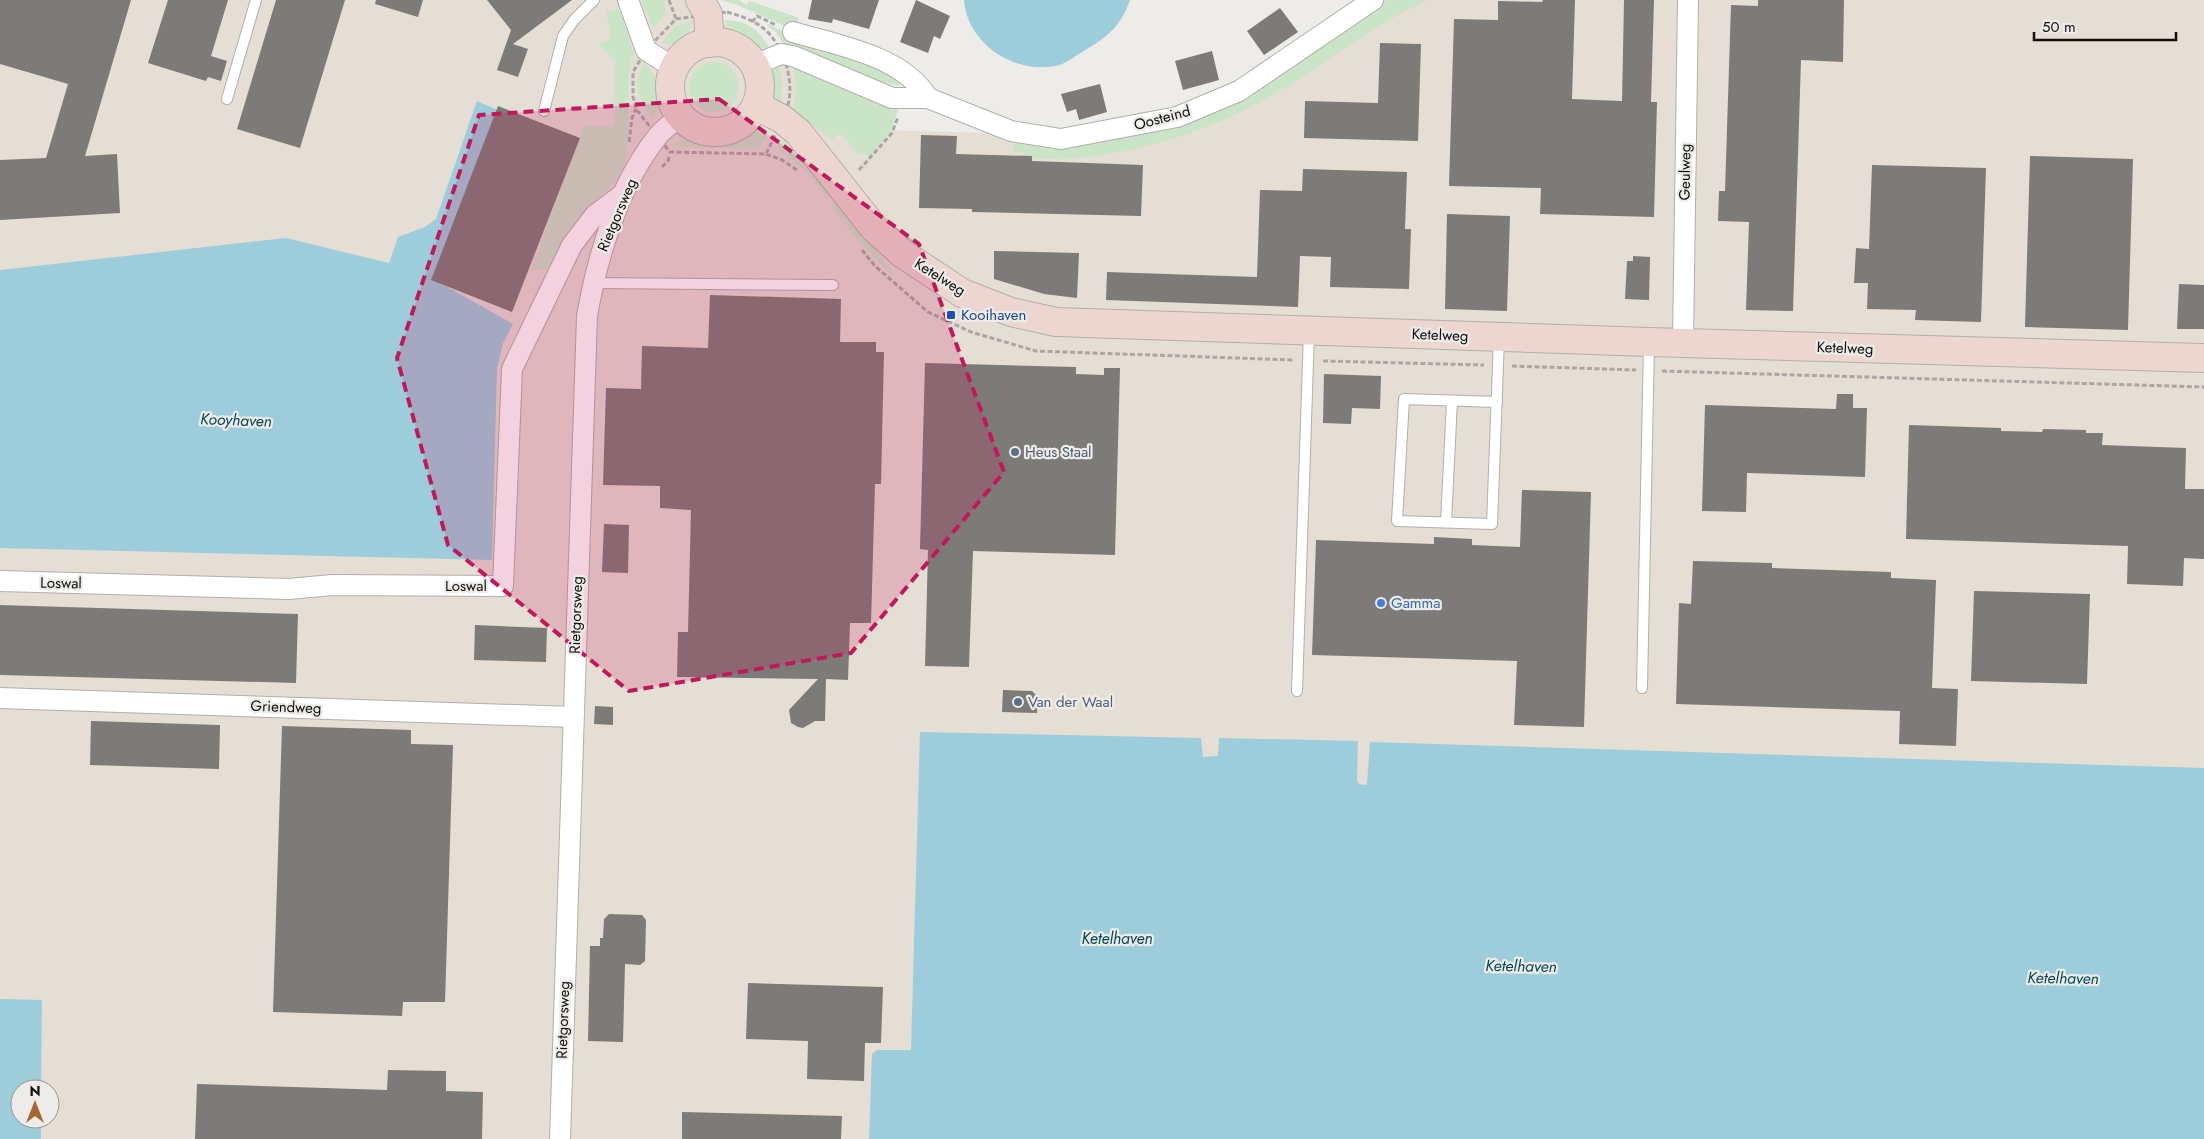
<svg xmlns="http://www.w3.org/2000/svg" width="2204" height="1139" font-family="Jost,sans-serif">
<style>
.built{fill:#e5ded4;fill-rule:evenodd}
.green{fill:#cae4c7}
.water{fill:#9dcddb}
.building{fill:#7d7b77}
.lines{fill:none;stroke-linecap:round;stroke-linejoin:round}
.lane-casing{stroke:#b1afab;stroke-width:12}
.street-casing{stroke:#b1afab;stroke-width:22}
.secondary-casing{stroke:#b1afab;stroke-width:30}
.path{stroke:#a9a7a4;stroke-width:3;stroke-dasharray:5 2.5;stroke-linecap:butt}
.lane{stroke:#fff;stroke-width:10}
.street{stroke:#fff;stroke-width:20}
.secondary{stroke:#edd6d0;stroke-width:28}
.marked{fill:#c2185b;fill-opacity:0.2;stroke:#c2185b;stroke-width:4;stroke-dasharray:10 6;stroke-linejoin:round}
.transit-dot{fill:#1a4fb4;stroke:#eeece8;stroke-width:2}
.service-dot{fill:#5c6f8a;stroke:#eeece8;stroke-width:2}
.shop-dot{fill:#3f7fe0;stroke:#eeece8;stroke-width:2}
.labels{text-anchor:middle;dominant-baseline:central;stroke-width:4.5;stroke-linejoin:round;paint-order:stroke}
.street-label{font-size:15px;fill:#100f0e;stroke:#eeece8}
.transit-label{font-size:15px;fill:#164399;stroke:#eeece8;text-anchor:start}
.service-label{font-size:15px;fill:#4e5e75;stroke:#eeece8;text-anchor:start}
.shop-label{font-size:15px;fill:#366cbe;stroke:#eeece8;text-anchor:start}
.water-label{font-size:16px;font-style:italic;fill:#004858;stroke:#eeece8}
</style>
<rect width="100%" height="100%" fill="#eeece8"/>
<path class="built" d="M 0,0 L 689,0 L 886,130 L 1156,138 L 1423,0 L 2204,0 L 2204,1139 L 0,1139 ZM 20,1089 L 50,1089 L 50,1119 L 20,1119 Z"/>
<path class="green" d="M 641,0 L 664,0 L 666,13 L 654,29 Z
M 720,0 L 739,0 L 748,6 L 747,3 L 750,1 L 799,18 L 794,30 L 735,4 Z
M 1385,0 L 1428,0 C 1373,25 1327,62 1276,93 C 1214,130 1142,153 1069,159 C 1054,160 1039,158 1024,158 L 1023,152 L 1013,152 L 1012,130 L 1152,129 Z
M 620,9 L 634,54 C 624,64 632,140 625,161 C 620,180 606,189 594,204 C 578,223 565,243 551,264 L 547,269 L 531,270 L 584,126 L 615,127 L 615,61 L 599,44 L 611,39 L 606,12 Z
M 724,20 C 745,20 759,29 769,47 C 751,55 732,34 724,20 Z
M 692,22 L 689,35 L 681,44 L 670,45 L 662,42 L 676,26 Z
M 768,24 L 791,35 L 851,54 L 901,82 L 899,86 L 875,80 L 784,45 L 776,32 L 767,26 Z
M689 87a25 25 0 1 1 50 0a25 25 0 1 1-50 0Z
M 644,64 C 662,77 665,102 652,119 C 640,103 630,83 644,64 Z
M 779,65 L 782,83 L 780,103 C 771,96 767,85 769,73 Z
M 794,68 L 882,106 L 899,108 L 890,132 L 868,157 L 863,152 L 859,155 L 840,133 L 832,139 L 793,111 L 797,90 Z
M 755,131 L 768,132 L 761,145 L 756,149 L 674,146 L 672,144 L 690,138 L 719,141 Z
M 781,139 L 792,148 L 833,195 L 827,199 L 803,168 L 780,152 L 778,146 Z
M 836,199 L 892,271 L 890,274 L 854,236 L 830,203 Z"/>
<path class="water" d="M 964,0 L 1130,0 C 1120,29 1104,39 1079,54 C 1072,58 1064,65 1055,66 C 1013,74 967,43 964,0 Z
M 477,101 L 500,111 L 435,280 L 513,324 L 503,343 L 497,368 L 492,560 L 0,548 L 0,270 L 286,238 L 389,263 L 398,237 L 425,227 L 436,219 Z
M 920,732 L 1201,738 L 1203,757 L 1218,756 L 1219,738 L 1358,741 L 1357,781 L 1359,784 L 1367,785 L 1370,742 L 2204,768 L 2204,1139 L 869,1139 L 872,1054 L 877,1050 L 911,1050 Z
M 0,999 L 42,1000 L 41,1089 L 20,1089 L 20,1119 L 41,1119 L 41,1139 L 0,1139 Z"/>
<path class="building" d="M 0,0 L 131,0 L 85,156 L 117,154 L 120,213 L 0,220 L 0,160 L 46,158 L 68,84 L 0,64 Z
M 168,0 L 228,0 L 211,56 L 227,61 L 221,81 L 208,77 L 206,81 L 148,63 Z
M 276,0 L 345,0 L 300,148 L 237,129 Z
M 376,0 L 423,0 L 418,17 L 375,4 Z
M 487,0 L 572,0 L 513,44 L 528,49 L 518,77 L 497,70 L 511,30 Z
M 812,0 L 879,0 L 869,29 L 833,19 L 832,23 L 808,19 Z
M 916,0 L 950,16 L 940,39 L 934,36 L 928,53 L 900,42 Z
M 1543,0 L 1575,0 L 1572,99 L 1622,101 L 1624,0 L 1654,0 L 1651,102 L 1657,102 L 1654,217 L 1540,214 L 1541,188 L 1449,186 L 1454,19 L 1498,20 L 1498,1 L 1542,2 Z
M 1758,0 L 1844,0 L 1843,62 L 1801,60 L 1793,311 L 1746,310 L 1749,222 L 1718,221 L 1719,191 L 1725,191 L 1731,5 L 1758,6 Z
M 1280,8 L 1298,32 L 1264,55 L 1247,31 Z
M 1380,43 L 1421,44 L 1418,141 L 1304,138 L 1305,101 L 1378,103 Z
M 1212,51 L 1219,80 L 1183,90 L 1175,61 Z
M 1100,84 L 1107,112 L 1079,120 L 1076,109 L 1067,112 L 1061,94 Z
M 498,106 L 580,138 L 512,312 L 431,280 Z
M 921,135 L 957,136 L 956,154 L 1032,156 L 1032,161 L 1143,165 L 1141,216 L 972,212 L 972,209 L 919,208 Z
M 2030,156 L 2133,159 L 2128,330 L 2025,327 Z
M 1872,165 L 1986,168 L 1981,322 L 1915,320 L 1916,310 L 1867,309 L 1868,283 L 1854,283 L 1856,248 L 1869,249 Z
M 1303,169 L 1407,172 L 1405,229 L 1411,229 L 1409,289 L 1330,287 L 1331,257 L 1300,256 L 1298,307 L 1106,300 L 1107,272 L 1257,277 L 1260,190 L 1302,191 Z
M 1447,214 L 1510,216 L 1507,311 L 1445,309 Z
M 994,251 L 1079,253 L 1077,298 L 1044,294 L 994,279 Z
M 1633,256 L 1650,257 L 1649,300 L 1625,299 L 1627,261 L 1633,261 Z
M 2179,284 L 2204,285 L 2204,329 L 2177,329 Z
M 710,295 L 841,299 L 840,342 L 876,342 L 876,352 L 884,352 L 881,484 L 875,484 L 871,623 L 850,623 L 848,680 L 826,679 L 825,721 L 815,721 L 803,728 L 798,727 L 791,723 L 789,710 L 818,679 L 677,677 L 678,632 L 688,632 L 691,510 L 660,508 L 660,486 L 603,485 L 606,388 L 641,389 L 642,346 L 708,348 Z
M 925,363 L 1076,367 L 1076,374 L 1104,375 L 1104,368 L 1120,368 L 1115,555 L 973,551 L 969,667 L 925,666 L 928,550 L 920,549 Z
M 1324,374 L 1381,376 L 1380,409 L 1352,408 L 1351,424 L 1323,423 Z
M 1837,394 L 1853,394 L 1853,408 L 1867,408 L 1865,477 L 1747,473 L 1746,512 L 1702,511 L 1705,405 L 1836,409 Z
M 1909,425 L 2001,428 L 2001,431 L 2042,432 L 2043,429 L 2086,430 L 2086,433 L 2103,433 L 2102,445 L 2186,448 L 2185,489 L 2204,489 L 2204,559 L 2184,558 L 2183,586 L 2127,584 L 2128,546 L 1906,539 Z
M 1522,490 L 1591,492 L 1584,727 L 1514,725 L 1517,661 L 1312,655 L 1316,540 L 1434,544 L 1434,537 L 1472,539 L 1472,545 L 1520,547 Z
M 604,524 L 629,525 L 628,573 L 602,572 Z
M 1693,561 L 1772,563 L 1772,568 L 1891,572 L 1891,578 L 1936,580 L 1932,688 L 1958,689 L 1956,746 L 1899,744 L 1900,711 L 1676,704 L 1679,603 L 1691,604 Z
M 1974,591 L 2090,594 L 2087,684 L 1971,681 Z
M 0,605 L 298,614 L 296,683 L 0,675 Z
M 475,625 L 547,628 L 546,662 L 474,660 Z
M 1003,690 L 1032,691 L 1038,697 L 1037,713 L 1002,712 Z
M 595,706 L 613,707 L 613,725 L 594,724 Z
M 91,721 L 220,725 L 219,769 L 90,765 Z
M 282,726 L 411,730 L 411,744 L 453,745 L 445,1002 L 403,1002 L 402,1016 L 273,1012 Z
M 609,914 L 642,915 L 646,920 L 645,961 L 640,965 L 625,964 L 623,1042 L 588,1041 L 590,946 L 600,946 L 600,938 L 603,938 L 604,919 Z
M 748,983 L 883,987 L 881,1043 L 865,1043 L 864,1081 L 807,1079 L 808,1041 L 746,1039 Z
M 388,1070 L 446,1071 L 446,1091 L 483,1092 L 482,1139 L 195,1139 L 197,1084 L 387,1090 Z
M 682,1112 L 842,1116 L 841,1139 L 682,1139 Z"/>
<g class="lines">
<defs>
<path id="lane" d="M 227,99 L 256,0
M 544,111 L 563,36 L 574,20 L 594,0
M 593,283 L 833,285
M 1497,402 L 1404,399 L 1397,521 L 1492,524 L 1499,338
M 1446,522 L 1452,401
M 1642,688 L 1649,344
M 1297,691 L 1309,332"/>
<path id="street" d="M 628,0 L 646,50 L 674,68
M 793,32 C 838,45 903,56 928,98
M 754,65 L 781,54 L 793,56 L 892,98 L 928,98 L 1011,131 L 1061,139 L 1177,117 L 1239,91 L 1373,0
M 1683,343 L 1688,0
M 0,581 L 289,589 L 332,585 L 503,586 L 512,369 L 572,245 L 595,215 L 623,194
M 0,698 L 573,717
M 560,1139 L 587,316 C 598,254 617,188 657,137 C 663,129 673,123 680,116"/>
<path id="secondary" d="M 700,0 L 708,14 L 710,43
M670 87a45 45 0 1 1 90 0a45 45 0 1 1-90 0Z
M 756,105 L 782,119 L 798,132 L 874,228 L 903,254 L 962,293 L 1011,312 L 1056,322 L 1649,342 L 2204,358"/>
</defs>
<use href="#lane" class="lane-casing"/>
<use href="#street" class="street-casing"/>
<use href="#secondary" class="secondary-casing"/>
<path class="path" d="M 669,0 L 676,19
M 727,12 C 738,15 750,19 759,25 C 783,41 796,81 787,108 C 782,123 773,139 766,154 L 670,152 L 636,109 L 633,97 L 633,72 L 646,50 L 676,19 Z
M 752,22 L 757,16 L 776,25
M 629,142 L 632,118 L 636,109
M 766,154 L 782,160 L 797,170
M 662,167 L 668,161 L 669,156
M 859,170 L 892,133 L 898,117
M 862,250 L 875,266 L 928,312 L 971,332 L 1036,351 L 1294,360
M 1323,361 L 1484,365
M 1512,366 L 1636,370
M 1662,371 L 2204,387"/>
<use href="#lane" class="lane"/>
<use href="#street" class="street"/>
<use href="#secondary" class="secondary"/>
</g>
<path class="marked" d="M 719,99 L 919,244 L 1004,472 L 851,653 L 629,691 L 448,545 L 397,358 L 479,115 Z"/>
<rect class="transit-dot" x="946" y="310" width="10" height="10" rx="2.5"/>
<g class="service-dot">
<circle cx="1015" cy="452" r="5"/>
<circle cx="1018" cy="702" r="5"/>
</g>
<circle class="shop-dot" cx="1381" cy="603" r="5"/>
<g class="labels">
<g class="street-label">
<text transform="translate(1162 118) rotate(-15)">Oosteind</text>
<text transform="translate(1685 172) rotate(-89)">Geulweg</text>
<text transform="translate(617 215) rotate(-67)">Rietgorsweg</text>
<text transform="translate(940 277) rotate(32)">Ketelweg</text>
<text transform="translate(1440 335) rotate(2)">Ketelweg</text>
<text transform="translate(1845 348) rotate(2)">Ketelweg</text>
<text transform="translate(61 583) rotate(1)">Loswal</text>
<text x="466" y="586">Loswal</text>
<text transform="translate(576 615) rotate(-88)">Rietgorsweg</text>
<text transform="translate(286 707) rotate(2)">Griendweg</text>
<text transform="translate(563 1020) rotate(-88)">Rietgorsweg</text>
</g>
<g class="transit-label">
<text x="961" y="315">Kooihaven</text>
</g>
<g class="service-label">
<text x="1025" y="452">Heus Staal</text>
<text x="1028" y="702">Van der Waal</text>
</g>
<g class="shop-label">
<text x="1391" y="603">Gamma</text>
</g>
<g class="water-label">
<text transform="translate(236 420) rotate(2)">Kooyhaven</text>
<text x="1117" y="938">Ketelhaven</text>
<text transform="translate(1521 966) rotate(1)">Ketelhaven</text>
<text transform="translate(2063 978) rotate(1)">Ketelhaven</text>
</g>
</g>
<g transform="translate(35 1104)"><circle r="24" fill="#eeece8" stroke="#959491"/>
<path d="M0-4L9 19L0 12L-9 19Z" fill="#a76631"/>
<text y="-8" font-size="14" font-weight="bold" text-anchor="middle" fill="#100f0e">N</text>
</g>
<path d="M2034 32v8h142v-8" fill="none" stroke="#100f0e" stroke-width="2.5"/>
<text x="2042" y="32" font-size="15" fill="#100f0e" stroke="#eeece8" stroke-width="4" paint-order="stroke">50 m</text>
</svg>
